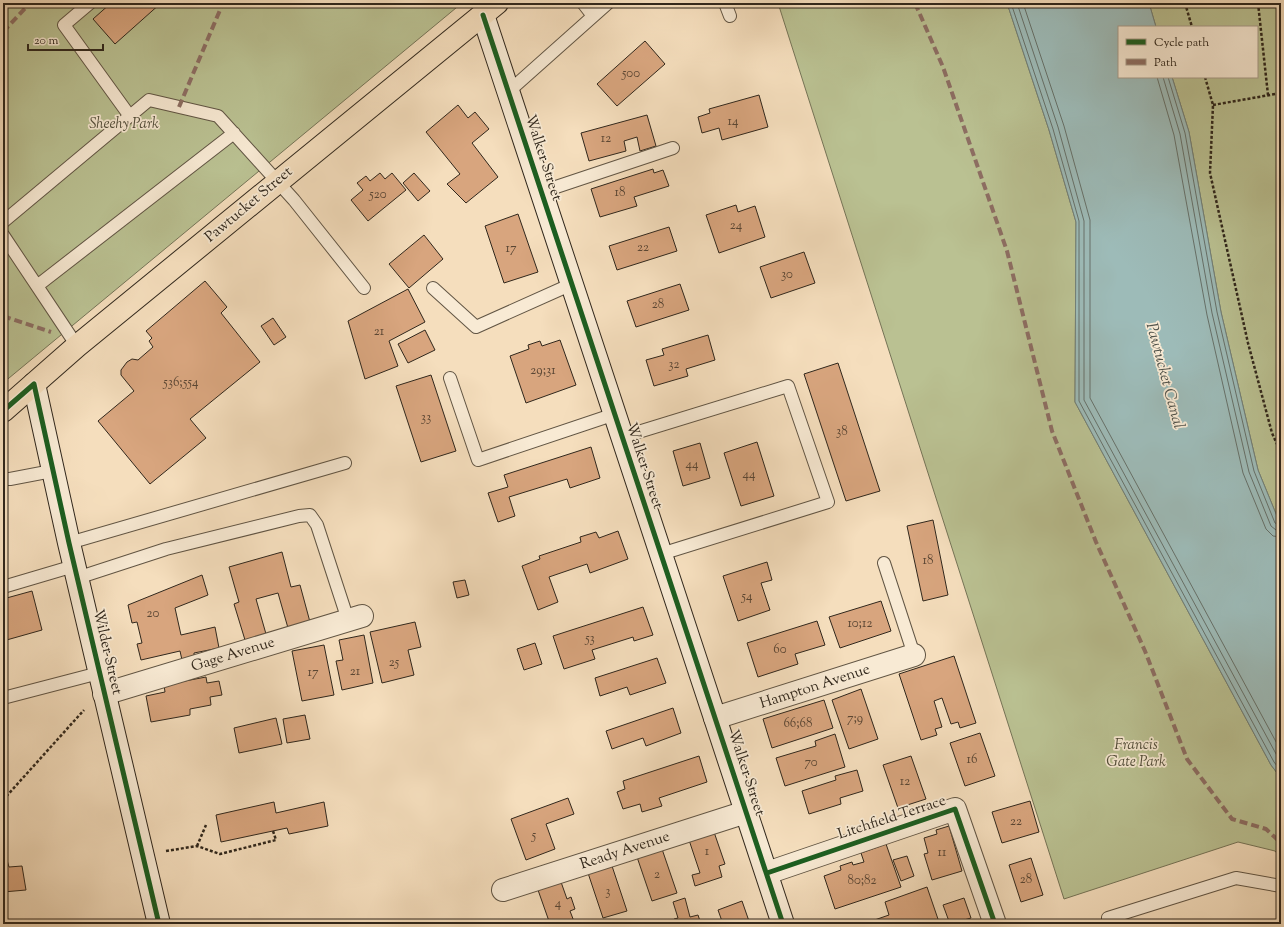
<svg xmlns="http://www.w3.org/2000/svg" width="1284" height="927" font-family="'Sorts Mill Goudy',serif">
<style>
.green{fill:#bac192;stroke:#757457}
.water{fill:#9dbbb8;stroke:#71807a}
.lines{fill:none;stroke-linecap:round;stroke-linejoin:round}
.shore{stroke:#66716a;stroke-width:1}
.building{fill:#d8a57e;stroke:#30271c}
.lane-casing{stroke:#615544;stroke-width:14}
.street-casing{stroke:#615544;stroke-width:24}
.secondary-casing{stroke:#30271c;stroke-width:24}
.primary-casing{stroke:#30271c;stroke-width:24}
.path{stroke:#30271c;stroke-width:2.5;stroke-dasharray:3 2;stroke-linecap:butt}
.lane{stroke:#f8ead4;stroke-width:12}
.street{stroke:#f8ead4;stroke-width:22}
.secondary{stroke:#f8ead4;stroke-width:22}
.primary{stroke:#f5debd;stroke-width:22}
.quiet{stroke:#8d6e63;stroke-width:4;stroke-dasharray:8 4;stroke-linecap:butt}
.cycleway-casing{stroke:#f8ead4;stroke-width:8}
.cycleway{stroke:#1b5e20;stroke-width:5}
.labels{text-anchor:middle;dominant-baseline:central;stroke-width:3.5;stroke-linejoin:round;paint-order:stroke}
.number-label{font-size:13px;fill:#5a4634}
.park-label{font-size:15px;font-style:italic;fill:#524e3a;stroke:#f8ead4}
.street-label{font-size:15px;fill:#30271c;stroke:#f8ead4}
.water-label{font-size:16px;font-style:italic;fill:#51534b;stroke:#f8ead4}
</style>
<rect width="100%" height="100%" fill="#f5debd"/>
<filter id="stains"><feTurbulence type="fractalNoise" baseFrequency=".005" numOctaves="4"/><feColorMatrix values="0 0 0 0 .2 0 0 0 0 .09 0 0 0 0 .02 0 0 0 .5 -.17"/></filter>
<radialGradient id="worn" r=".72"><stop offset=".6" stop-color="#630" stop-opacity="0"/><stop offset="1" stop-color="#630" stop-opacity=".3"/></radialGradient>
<path class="green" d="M 3,3 L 462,3 L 3,383 Z
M 778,3 L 1007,3 L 1049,130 L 1076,222 L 1075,402 L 1271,765 L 1281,778 L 1281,858 L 1275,851 L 1238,842 L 1064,899 Z
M 1149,3 L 1281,3 L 1281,526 L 1258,470 L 1221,312 L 1189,132 L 1172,77 L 1257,77 L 1257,27 L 1156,27 Z"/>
<path class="water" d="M 1007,3 L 1149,3 L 1156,27 L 1119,27 L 1119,77 L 1172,77 L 1189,132 L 1221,312 L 1258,470 L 1281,526 L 1281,778 L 1271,765 L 1075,402 L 1076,222 L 1049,130 Z"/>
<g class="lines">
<path class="shore" d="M 1011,3 L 1053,129 L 1079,221 L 1079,401 L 1274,762 L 1281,771
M 1017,3 L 1058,127 L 1084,221 L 1084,400 L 1281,763
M 1023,3 L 1064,126 L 1090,220 L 1090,398 L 1281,751
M 1157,77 L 1174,135 L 1207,315 L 1243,473 L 1266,529 L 1273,536 L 1281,537
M 1163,77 L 1180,134 L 1212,313 L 1249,472 L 1271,526 L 1276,530 L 1281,531
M 1168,77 L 1185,133 L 1217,312 L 1254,471 L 1275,523 L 1281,526"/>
</g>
<path class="building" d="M 111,3 L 161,3 L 115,44 L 93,19 Z
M 645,41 L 665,64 L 617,106 L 597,84 Z
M 759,95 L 768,127 L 722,140 L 719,128 L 702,133 L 698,117 L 710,113 L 709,109 Z
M 458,105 L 468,118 L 475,112 L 489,129 L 472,143 L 498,177 L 466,203 L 447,184 L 460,174 L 426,132 Z
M 647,115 L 656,146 L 640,151 L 637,137 L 624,141 L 626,151 L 589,161 L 581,133 Z
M 653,169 L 654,173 L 663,170 L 669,186 L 634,197 L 637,206 L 600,217 L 591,189 Z
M 380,173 L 385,179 L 392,173 L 406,190 L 368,221 L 351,200 L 363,190 L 357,183 L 366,176 L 370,181 Z
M 414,173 L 430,191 L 418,201 L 403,183 Z
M 736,205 L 738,212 L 755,206 L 765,237 L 719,253 L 706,215 Z
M 518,214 L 538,272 L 504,283 L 485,226 Z
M 669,227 L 677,251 L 617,270 L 609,246 Z
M 424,235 L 443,259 L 409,288 L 389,264 Z
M 804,252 L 815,283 L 771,298 L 760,267 Z
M 205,281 L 227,307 L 221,313 L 260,362 L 190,419 L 206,438 L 150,484 L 98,421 L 134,391 L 121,375 L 121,370 L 127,362 L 132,359 L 138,360 L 153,347 L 149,341 L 152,338 L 146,331 Z
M 680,284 L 689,310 L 636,327 L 627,301 Z
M 408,289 L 425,322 L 389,341 L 398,366 L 365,379 L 348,321 Z
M 273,318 L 286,337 L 274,345 L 261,326 Z
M 425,330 L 435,350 L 408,363 L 398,344 Z
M 708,335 L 715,360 L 686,369 L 688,376 L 654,386 L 646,360 L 664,355 L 662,349 Z
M 560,340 L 576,385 L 526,403 L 510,356 L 529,349 L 528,345 L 540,341 L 542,346 Z
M 838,363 L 880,491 L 846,501 L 804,374 Z
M 431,375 L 456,451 L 421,462 L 396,386 Z
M 757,442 L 774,496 L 741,506 L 724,453 Z
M 700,443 L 710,478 L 683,486 L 673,451 Z
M 591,447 L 600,478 L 570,488 L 567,479 L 509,497 L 515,516 L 498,522 L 488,493 L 508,487 L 504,475 Z
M 933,520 L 948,595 L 923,601 L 907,526 Z
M 618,531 L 628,559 L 590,573 L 587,564 L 549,577 L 558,602 L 538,610 L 522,566 L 540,559 L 539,556 L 581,542 L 580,537 L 596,532 L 599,538 Z
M 282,552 L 291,587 L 300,585 L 310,622 L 288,628 L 278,593 L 256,599 L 266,634 L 245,640 L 234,604 L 239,602 L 229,567 Z
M 767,562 L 772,580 L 761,583 L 770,610 L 738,621 L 723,576 Z
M 202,575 L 208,595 L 175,608 L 181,635 L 215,627 L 219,648 L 194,653 L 194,658 L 182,660 L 180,651 L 141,660 L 137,644 L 142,643 L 137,622 L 132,623 L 128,605 Z
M 465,580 L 469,595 L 457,598 L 453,582 Z
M 32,591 L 42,630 L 3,641 L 3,599 Z
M 881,601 L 891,631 L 840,648 L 829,617 Z
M 643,607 L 653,635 L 634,641 L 633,637 L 592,650 L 595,659 L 564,669 L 553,636 Z
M 817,621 L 825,645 L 795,654 L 798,664 L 758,677 L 747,643 Z
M 415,622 L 421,647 L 408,650 L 414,675 L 382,683 L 370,632 Z
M 364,635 L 373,683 L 342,690 L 336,661 L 343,660 L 339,640 Z
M 535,643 L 542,664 L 524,670 L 517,649 Z
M 324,645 L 334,695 L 302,701 L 292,651 Z
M 954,656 L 976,723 L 960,728 L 958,722 L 951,724 L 942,698 L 934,701 L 942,727 L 935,729 L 937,735 L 921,740 L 899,674 Z
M 657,658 L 666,683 L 630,695 L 627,687 L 600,696 L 595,678 Z
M 206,677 L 207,683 L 219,681 L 222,695 L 210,697 L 211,705 L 190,709 L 190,715 L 151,722 L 146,696 L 165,692 L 164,685 Z
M 861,689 L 878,739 L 849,749 L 832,700 Z
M 824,700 L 833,728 L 772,748 L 763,719 Z
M 673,708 L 681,733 L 646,746 L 643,738 L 612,749 L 606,731 Z
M 305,715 L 310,739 L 287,743 L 283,719 Z
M 276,718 L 282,744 L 239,753 L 234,728 Z
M 980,733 L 995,776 L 965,786 L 950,743 Z
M 835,734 L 845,767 L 785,786 L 776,758 L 816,746 L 815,741 Z
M 699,756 L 707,782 L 659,798 L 662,806 L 642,812 L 640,804 L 623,809 L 617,792 L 625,789 L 623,781 Z
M 911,756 L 926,799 L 898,808 L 883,765 Z
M 857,770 L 863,791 L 840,798 L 841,804 L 809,814 L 802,791 L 836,780 L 835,776 Z
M 568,798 L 574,814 L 546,824 L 555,849 L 526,860 L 511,819 Z
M 1030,801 L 1039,832 L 1002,843 L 992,812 Z
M 274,802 L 276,813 L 324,802 L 328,826 L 289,834 L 287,828 L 221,842 L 216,815 Z
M 949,826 L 962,871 L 932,880 L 924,854 L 928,853 L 924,838 L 937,834 L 936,830 Z
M 714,832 L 725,864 L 719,866 L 722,877 L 695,886 L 692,875 L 700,873 L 689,840 Z
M 886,844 L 901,887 L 835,909 L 824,876 L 841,870 L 840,866 L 852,862 L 853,865 L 864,862 L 861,853 Z
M 3,846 L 9,867 L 22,866 L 26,890 L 3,892 Z
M 662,849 L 677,893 L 652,901 L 637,857 Z
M 907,856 L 914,876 L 901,881 L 893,860 Z
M 1031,858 L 1043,895 L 1021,902 L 1009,865 Z
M 612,866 L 627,911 L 603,918 L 588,873 Z
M 561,882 L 567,899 L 571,897 L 575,909 L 570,911 L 575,924 L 550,924 L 538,890 Z
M 927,887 L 939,922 L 933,924 L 863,924 L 889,915 L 885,902 Z
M 685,898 L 690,917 L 698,915 L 701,924 L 676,924 L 674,919 L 678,918 L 673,902 Z
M 964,898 L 971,918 L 950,924 L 943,905 Z
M 742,901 L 750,924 L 723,924 L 718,910 Z"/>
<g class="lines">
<defs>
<path id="lane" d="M 90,3 L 64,25 L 129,115
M 583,3 L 593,16
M 725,3 L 730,16
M 508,92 L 608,3
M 541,192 L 673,148
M 3,222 L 149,100 L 218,116 L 294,200 L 364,288
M 3,235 L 77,346
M 37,286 L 234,133
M 433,288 L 476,327 L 572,284
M 450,378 L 478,460 L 615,414
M 622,437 L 788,386 L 828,502 L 661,554
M 3,479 L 10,479 L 52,471
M 69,543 L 345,463
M 884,563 L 914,655
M 77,578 L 166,549 L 299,516 L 310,515 L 317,525 L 348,620
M 3,587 L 74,566
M 3,698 L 99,673
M 1109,924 L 1108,918 L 1236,878 L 1281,886"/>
<path id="street" d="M 104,694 L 362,616
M 715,718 L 914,655
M 767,873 L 955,809 L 995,924
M 503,890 L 746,812"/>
<path id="secondary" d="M 483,15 L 783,924
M 34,384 L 69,543 L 159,924"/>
<path id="primary" d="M 3,411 L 77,346 L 497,3"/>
</defs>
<use href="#lane" class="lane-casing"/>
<use href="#street" class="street-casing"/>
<use href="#secondary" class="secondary-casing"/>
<use href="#primary" class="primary-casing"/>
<path class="path" d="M 1185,3 L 1192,27
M 1258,3 L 1268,95
M 1205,77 L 1213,105 L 1210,173 L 1248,343 L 1272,433 L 1281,453
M 1213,105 L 1281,93
M 3,800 L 84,710
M 197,846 L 206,825
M 166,851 L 197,846 L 220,854 L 276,840 L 273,831"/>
<use href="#lane" class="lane"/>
<use href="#street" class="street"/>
<use href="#secondary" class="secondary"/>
<use href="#primary" class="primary"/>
<path class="quiet" d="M 915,3 L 943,67 L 1007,251 L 1052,431 L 1096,542 L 1145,651 L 1187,759 L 1232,819 L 1266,829 L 1281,843
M 3,32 L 30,3
M 179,107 L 223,3
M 3,316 L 51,332"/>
<defs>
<path id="cycleway" d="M 483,15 L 783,924
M 3,411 L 34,384 L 69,543 L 159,924
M 767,873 L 955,809 L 995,924"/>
</defs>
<use href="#cycleway" class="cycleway-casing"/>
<use href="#cycleway" class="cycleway"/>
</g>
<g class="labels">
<g class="number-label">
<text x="631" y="74">500</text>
<text x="733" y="122">14</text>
<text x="606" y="139">12</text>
<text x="620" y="193">18</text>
<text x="378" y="195">520</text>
<text x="736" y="226">24</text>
<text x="643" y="248">22</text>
<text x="511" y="249">17</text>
<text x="787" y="275">30</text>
<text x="658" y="305">28</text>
<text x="379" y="332">21</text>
<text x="674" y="365">32</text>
<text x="543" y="371">29;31</text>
<text x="181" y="383">536;554</text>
<text x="426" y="418">33</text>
<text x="842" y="432">38</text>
<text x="692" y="465">44</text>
<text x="749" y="475">44</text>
<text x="928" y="561">18</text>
<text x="747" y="597">54</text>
<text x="153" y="614">20</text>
<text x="860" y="624">10;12</text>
<text x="590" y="639">53</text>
<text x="780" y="650">60</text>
<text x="394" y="663">25</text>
<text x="355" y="672">21</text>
<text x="313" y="673">17</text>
<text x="855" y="719">7;9</text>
<text x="798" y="724">66;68</text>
<text x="972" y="760">16</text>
<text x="811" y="763">70</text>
<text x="905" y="782">12</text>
<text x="1016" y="822">22</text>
<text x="534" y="836">5</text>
<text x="707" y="852">1</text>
<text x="942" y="853">11</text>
<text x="657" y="875">2</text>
<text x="1026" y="880">28</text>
<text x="862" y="881">80;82</text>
<text x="608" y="892">3</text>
<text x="558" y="904">4</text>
</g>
<g class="park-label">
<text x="124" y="124">Sheehy Park</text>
<text x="1136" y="745">Francis<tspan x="1136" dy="17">Gate Park</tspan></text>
</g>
<g class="street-label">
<text transform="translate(543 158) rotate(72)">Walker Street</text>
<text transform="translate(249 205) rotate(-40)">Pawtucket Street</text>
<text transform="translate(644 466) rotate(72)">Walker Street</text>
<text transform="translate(107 652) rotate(77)">Wilder Street</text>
<text transform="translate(233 655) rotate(-17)">Gage Avenue</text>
<text transform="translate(815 687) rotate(-18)">Hampton Avenue</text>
<text transform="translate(746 773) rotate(72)">Walker Street</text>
<text transform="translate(892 818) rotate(-18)">Litchfield Terrace</text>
<text transform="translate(625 851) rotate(-18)">Ready Avenue</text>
</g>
<g class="water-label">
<text transform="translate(1164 376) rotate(75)">Pawtucket Canal</text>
</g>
</g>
<rect width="1284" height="927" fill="none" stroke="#f5debd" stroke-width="16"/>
<rect x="4" y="4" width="1276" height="919" fill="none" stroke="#30271c" stroke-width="2"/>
<rect x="8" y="8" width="1268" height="911" fill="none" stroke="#30271c"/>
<rect x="1118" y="26" width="140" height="52" fill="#f8ead4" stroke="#a89c8a"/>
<rect x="1126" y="39" width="20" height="6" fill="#1b5e20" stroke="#a89c8a"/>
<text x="1154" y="46" font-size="12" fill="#30271c">Cycle path</text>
<rect x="1126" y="59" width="20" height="6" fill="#8d6e63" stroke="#a89c8a"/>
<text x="1154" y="66" font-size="12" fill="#30271c">Path</text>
<path d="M28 44v6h75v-6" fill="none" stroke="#30271c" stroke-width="2"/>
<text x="34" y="44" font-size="12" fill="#30271c" stroke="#f8ead4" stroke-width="3" paint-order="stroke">20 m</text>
<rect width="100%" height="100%" filter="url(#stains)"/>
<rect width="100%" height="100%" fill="url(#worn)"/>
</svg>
